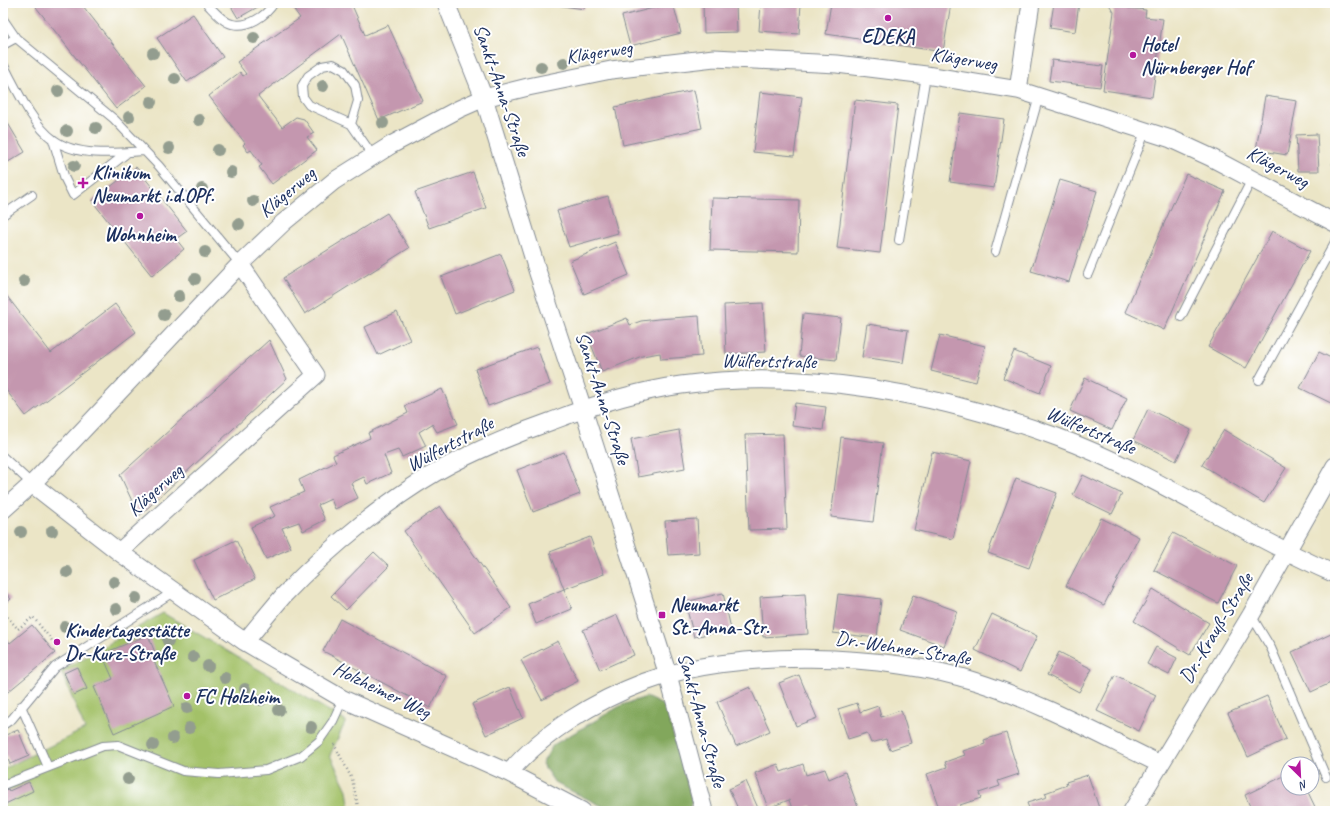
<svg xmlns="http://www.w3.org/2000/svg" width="1338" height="814" font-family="Caveat,sans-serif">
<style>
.green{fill:#a3c168;stroke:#5f7863}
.forest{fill:#82a75c;stroke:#4e6b5d}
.building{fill:#c497af}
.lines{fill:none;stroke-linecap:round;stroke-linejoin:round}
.service-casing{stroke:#838a92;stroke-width:10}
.minor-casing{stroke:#838a92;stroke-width:19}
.path{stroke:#838a92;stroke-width:2.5;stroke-dasharray:1 3;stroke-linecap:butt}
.service{stroke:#fff;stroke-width:8}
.minor{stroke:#fff;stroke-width:17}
.tree{fill:#939d8f}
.poi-dot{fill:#b5179e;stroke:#fff;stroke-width:1.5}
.labels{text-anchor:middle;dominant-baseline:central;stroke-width:4;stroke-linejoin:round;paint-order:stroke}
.poi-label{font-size:20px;font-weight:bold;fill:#1b2f5e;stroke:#fff;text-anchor:start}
.street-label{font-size:20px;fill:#1b2f5e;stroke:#fff}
</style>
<rect width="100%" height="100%" fill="#fff"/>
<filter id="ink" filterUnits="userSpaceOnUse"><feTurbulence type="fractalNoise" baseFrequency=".025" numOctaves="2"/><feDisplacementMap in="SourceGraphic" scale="8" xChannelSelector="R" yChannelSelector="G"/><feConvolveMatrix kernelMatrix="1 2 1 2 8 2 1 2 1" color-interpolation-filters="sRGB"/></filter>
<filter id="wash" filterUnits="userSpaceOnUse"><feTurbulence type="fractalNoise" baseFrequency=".012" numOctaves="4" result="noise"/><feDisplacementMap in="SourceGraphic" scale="16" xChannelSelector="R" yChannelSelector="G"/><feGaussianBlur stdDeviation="0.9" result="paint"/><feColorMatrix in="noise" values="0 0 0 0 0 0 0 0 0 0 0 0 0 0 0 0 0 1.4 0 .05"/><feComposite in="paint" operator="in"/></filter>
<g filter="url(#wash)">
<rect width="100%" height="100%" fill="#ebe5c6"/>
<path class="green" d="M 163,613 L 346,721 L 330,755 L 347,790 L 350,811 L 3,811 L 3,769 L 85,729 L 61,671 Z"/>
<path class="forest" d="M 646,697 L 665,706 L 692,800 L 689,811 L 612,811 L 555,783 L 542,764 L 553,745 L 622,705 Z"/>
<g id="blocks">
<path class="building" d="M 37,3 L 87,3 L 83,6 L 146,86 L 116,109 L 36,7 L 38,5 Z
M 229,3 L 265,3 L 238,18 Z
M 289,3 L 351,3 L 365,35 L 388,25 L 423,101 L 379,120 L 341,34 L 258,96 L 282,127 L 296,117 L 304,119 L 314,133 L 307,137 L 317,150 L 272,184 L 259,167 L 262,165 L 251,150 L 248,152 L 243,145 L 245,143 L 209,96 L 240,72 L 243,76 L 246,74 L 237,62 L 300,18 Z
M 542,3 L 585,3 L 584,9 Z
M 673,3 L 681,33 L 630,46 L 622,16 Z
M 703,3 L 736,3 L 737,32 L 704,33 Z
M 761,3 L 801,3 L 799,34 L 759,31 Z
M 831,3 L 951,3 L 943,52 L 826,34 Z
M 1054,3 L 1079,3 L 1075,32 L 1050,28 Z
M 1108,3 L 1125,3 L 1128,8 L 1146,10 L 1145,17 L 1163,19 L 1152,97 L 1103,90 L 1114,12 Z
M 193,14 L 223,57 L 187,82 L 157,38 Z
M 1052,60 L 1103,66 L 1100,87 L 1049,81 Z
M 694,90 L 702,128 L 623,145 L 615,107 Z
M 760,92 L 802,97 L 794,156 L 753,152 Z
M 1265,96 L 1297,101 L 1287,155 L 1256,150 Z
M 855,100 L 898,105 L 880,253 L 837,248 Z
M 960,113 L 1004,119 L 994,188 L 950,182 Z
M 3,115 L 25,152 L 3,165 Z
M 1317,134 L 1319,171 L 1298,171 L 1296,135 Z
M 1335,162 L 1335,173 L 1334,173 L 1332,163 Z
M 136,167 L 187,231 L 176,239 L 184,249 L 152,276 L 92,201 Z
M 473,172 L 486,208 L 429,228 L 415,192 Z
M 1186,174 L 1225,191 L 1164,330 L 1125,312 Z
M 1060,180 L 1097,191 L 1069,282 L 1031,271 Z
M 608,196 L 618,233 L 569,247 L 557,211 Z
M 712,198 L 799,200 L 798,252 L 710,250 Z
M 387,213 L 409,248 L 305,314 L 283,278 Z
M 1272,231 L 1310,251 L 1246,368 L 1208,347 Z
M 615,242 L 629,275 L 584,294 L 570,261 Z
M 501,254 L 515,290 L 455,314 L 441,277 Z
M 3,291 L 51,353 L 115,304 L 136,332 L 26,416 L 3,386 Z
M 763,303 L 766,352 L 726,354 L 724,305 Z
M 397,312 L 410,340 L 378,355 L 365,327 Z
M 803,314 L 841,318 L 836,360 L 799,356 Z
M 699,316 L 702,356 L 661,359 L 660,353 L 642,356 L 602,372 L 587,334 L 627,318 L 630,325 L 641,321 L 658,319 Z
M 867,324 L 908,330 L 903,363 L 862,357 Z
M 1335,327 L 1335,336 L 1331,334 Z
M 940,335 L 985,346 L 976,382 L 931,371 Z
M 269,340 L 287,379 L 139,516 L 120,475 Z
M 537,347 L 550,384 L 488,406 L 475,369 Z
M 1014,351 L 1051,366 L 1040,393 L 1003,378 Z
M 1319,352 L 1335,360 L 1335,405 L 1300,388 Z
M 1085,378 L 1127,398 L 1112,430 L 1070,411 Z
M 442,389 L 458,424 L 437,432 L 432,424 L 419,432 L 426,446 L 402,457 L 398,450 L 384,455 L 391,473 L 367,484 L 364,477 L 351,483 L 358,498 L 335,509 L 331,499 L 318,505 L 325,520 L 303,531 L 299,522 L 282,528 L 291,548 L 266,559 L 251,527 L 275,516 L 270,507 L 304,492 L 299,480 L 336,462 L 333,455 L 370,438 L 368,433 L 408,413 L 405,406 Z
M 795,403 L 826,407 L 823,430 L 792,426 Z
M 1148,409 L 1191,430 L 1176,461 L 1133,440 Z
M 679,430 L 685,468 L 638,477 L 631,439 Z
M 1224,430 L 1286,468 L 1264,503 L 1202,465 Z
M 783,434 L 787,529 L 749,530 L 745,435 Z
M 841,437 L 883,443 L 873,522 L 831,517 Z
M 564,452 L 580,494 L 533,512 L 517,470 Z
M 932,452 L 971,461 L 953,539 L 914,530 Z
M 1083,475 L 1122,494 L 1112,514 L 1073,495 Z
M 1016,478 L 1057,493 L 1029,568 L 988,553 Z
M 440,506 L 511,608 L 475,633 L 404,531 Z
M 1101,518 L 1139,537 L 1104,605 L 1066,586 Z
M 697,519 L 699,553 L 668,555 L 665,521 Z
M 1173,533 L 1237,566 L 1218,603 L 1154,570 Z
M 590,537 L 604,574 L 564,589 L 550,552 Z
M 236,540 L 255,579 L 213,600 L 194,560 Z
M 374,552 L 389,566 L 346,610 L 331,596 Z
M 564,589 L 572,609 L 536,624 L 528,604 Z
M 1153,589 L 1209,623 L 1190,655 L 1134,621 Z
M 3,590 L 11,599 L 3,606 Z
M 723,593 L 731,629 L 694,637 L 685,602 Z
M 805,594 L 808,634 L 763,637 L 760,597 Z
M 838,594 L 881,599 L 877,638 L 833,633 Z
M 913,595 L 957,611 L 944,646 L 900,630 Z
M 992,614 L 1037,636 L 1020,672 L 975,650 Z
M 617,615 L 634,655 L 600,670 L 583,630 Z
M 340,619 L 447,676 L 430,708 L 323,651 Z
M 32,625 L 55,653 L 3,696 L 3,635 L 10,643 Z
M 1331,634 L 1335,641 L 1335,681 L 1311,692 L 1292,652 Z
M 148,635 L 156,655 L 152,657 L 174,706 L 114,733 L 94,687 L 113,679 L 102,654 Z
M 558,641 L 578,681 L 542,700 L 521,660 Z
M 1156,647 L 1177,658 L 1169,675 L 1147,664 Z
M 1059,652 L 1092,669 L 1079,692 L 1047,675 Z
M 77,667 L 87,689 L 74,695 L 64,673 Z
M 799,675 L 817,718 L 796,726 L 779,683 Z
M 1115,675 L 1156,695 L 1139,731 L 1097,711 Z
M 510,687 L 523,718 L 486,735 L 472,704 Z
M 750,687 L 770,731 L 736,746 L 717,702 Z
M 1267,696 L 1286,739 L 1248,757 L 1228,713 Z
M 857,703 L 860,712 L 878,706 L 881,717 L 901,710 L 911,743 L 890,750 L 886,739 L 871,743 L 867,733 L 848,739 L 838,709 Z
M 18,730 L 29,756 L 10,764 L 6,755 L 3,756 L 3,736 Z
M 1006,733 L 1019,774 L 998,781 L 1000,786 L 979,793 L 981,798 L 960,805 L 962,811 L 940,811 L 927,774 L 947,767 L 945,762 L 965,755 L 963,751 L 985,744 L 984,740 Z
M 778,764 L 781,772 L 803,764 L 806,775 L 825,769 L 829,779 L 845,772 L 859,810 L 834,811 L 833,809 L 827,811 L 813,811 L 811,806 L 793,811 L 789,800 L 768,808 L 755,773 Z
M 1288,774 L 1288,788 L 1306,788 L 1317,811 L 1252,811 L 1245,795 Z
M 1088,775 L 1100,811 L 1021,811 L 1029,808 L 1027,803 L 1047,797 L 1045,793 L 1067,785 L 1066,782 Z
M 746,781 L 758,808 L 751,811 L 739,811 L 729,789 Z
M 29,782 L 33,791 L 3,805 L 3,791 L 8,789 L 9,791 Z"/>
</g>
</g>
<g filter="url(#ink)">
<use href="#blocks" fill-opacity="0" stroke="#838a92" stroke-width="1"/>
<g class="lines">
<defs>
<path id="service" d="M 208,5 C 214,11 223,22 232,24 C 248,28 266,16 274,3
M 3,19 L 16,38 L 114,119 L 159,166 L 240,264
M 3,45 L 16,38
M 3,64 C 15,86 33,126 54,140 C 77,157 117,153 144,151
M 351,124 L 358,101 L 355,85 L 344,70 L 333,64 L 322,66 L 308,76 L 302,86 L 303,97 L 309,105 L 351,124 L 373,156
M 53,140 L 65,179 L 73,195 L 127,153
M 3,215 L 32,195
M 899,240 L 926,75
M 995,252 L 1039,96
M 1088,274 L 1146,130
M 1181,317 L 1252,179
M 1259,380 L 1335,242
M 3,457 L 32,484
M 1251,615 L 1271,648 L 1326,777
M 21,706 L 48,767
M 3,725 L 12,719 L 55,667 L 173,592
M 3,785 L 103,746 L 118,745 L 183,771 L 219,774 L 266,770 L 301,756 L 319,741 L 333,721 L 343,699"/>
<path id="minor" d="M 446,3 L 484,98 L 538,273 L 583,409 L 668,675 L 704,811
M 1018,90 L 1031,3
M 32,484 L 119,552 L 245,642 L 343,699 L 509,773 L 582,811
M 3,510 L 32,484 L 240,264 L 284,222 L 334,181 L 391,145 L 459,109 L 484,98 L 528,87 L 611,70 L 714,58 L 837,64 L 926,75 L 1018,90 L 1171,139 L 1210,157 L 1335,223
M 119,552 L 316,375 L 240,264
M 245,642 C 258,626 271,610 284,595 C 327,549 395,493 451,464 C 484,447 518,433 552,421 C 593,405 637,391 681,385 C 806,368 939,394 1057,437 C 1154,473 1240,533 1335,574
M 509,773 C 543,732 595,701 645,682 C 734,648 888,653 977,682 C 1040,702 1100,735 1160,764
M 1132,811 L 1251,615 L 1335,466"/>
</defs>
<use href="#service" class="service-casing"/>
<use href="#minor" class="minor-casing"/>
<path class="path" d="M 5,614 L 18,629 L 33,617 L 58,648
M 334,744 L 352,779 L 359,811"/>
<use href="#service" class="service"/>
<use href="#minor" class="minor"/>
</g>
<g class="tree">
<circle cx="254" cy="38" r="6"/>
<circle cx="153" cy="53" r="6"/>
<circle cx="564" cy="63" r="6"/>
<circle cx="541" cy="67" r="6"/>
<circle cx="175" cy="79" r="6"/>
<circle cx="323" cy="86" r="6"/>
<circle cx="58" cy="91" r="6"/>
<circle cx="151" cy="102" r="6"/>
<circle cx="129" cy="117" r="6"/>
<circle cx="199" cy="120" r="6"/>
<circle cx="383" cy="123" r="6"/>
<circle cx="96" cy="128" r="6"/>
<circle cx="67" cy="131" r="6"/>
<circle cx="169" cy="148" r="6"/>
<circle cx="218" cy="150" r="6"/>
<circle cx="74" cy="166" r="6"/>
<circle cx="231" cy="172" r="6"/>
<circle cx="202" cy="189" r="6"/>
<circle cx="253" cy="201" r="6"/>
<circle cx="239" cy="224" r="6"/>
<circle cx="205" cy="252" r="6"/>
<circle cx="195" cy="279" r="6"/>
<circle cx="24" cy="281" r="6"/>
<circle cx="179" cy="296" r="6"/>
<circle cx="164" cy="315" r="6"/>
<circle cx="52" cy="531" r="6"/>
<circle cx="21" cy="532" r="6"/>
<circle cx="67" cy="572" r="6"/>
<circle cx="114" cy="582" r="6"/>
<circle cx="136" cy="598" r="6"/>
<circle cx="116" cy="609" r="6"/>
<circle cx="65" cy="627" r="6"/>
<circle cx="168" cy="641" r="6"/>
<circle cx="193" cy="657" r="6"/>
<circle cx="208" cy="666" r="6"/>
<circle cx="225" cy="678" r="6"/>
<circle cx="245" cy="689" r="6"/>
<circle cx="261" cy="700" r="6"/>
<circle cx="187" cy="708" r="6"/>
<circle cx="279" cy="710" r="6"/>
<circle cx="311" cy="727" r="6"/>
<circle cx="189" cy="728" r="6"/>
<circle cx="173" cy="738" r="6"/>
<circle cx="153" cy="745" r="6"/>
<circle cx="128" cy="779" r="6"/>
</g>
</g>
<g class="poi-dot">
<circle cx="888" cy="18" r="4"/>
<circle cx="1133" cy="55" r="4"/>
<path d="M81 177h4v4h4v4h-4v4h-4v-4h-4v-4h4z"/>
<circle cx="140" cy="216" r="4"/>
<rect x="658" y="611" width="8" height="8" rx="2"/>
<circle cx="57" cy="642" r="4"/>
<circle cx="187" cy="696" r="4"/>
</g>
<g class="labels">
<g class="poi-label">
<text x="888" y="36" text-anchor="middle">EDEKA</text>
<text x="1141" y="44">Hotel<tspan x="1141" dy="23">Nürnberger Hof</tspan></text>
<text x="92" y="172">Klinikum<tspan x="92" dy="23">Neumarkt i.d.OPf.</tspan></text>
<text x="140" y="234" text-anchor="middle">Wohnheim</text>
<text x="670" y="604">Neumarkt<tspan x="670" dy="23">St.-Anna-Str.</tspan></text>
<text x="65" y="630">Kindertagesstätte<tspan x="65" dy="23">Dr-Kurz-Straße</tspan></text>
<text x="195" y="696">FC Holzheim</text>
</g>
<g class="street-label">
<text transform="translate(599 52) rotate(-9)">Klägerweg</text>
<text transform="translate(964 59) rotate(9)">Klägerweg</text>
<text transform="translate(502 90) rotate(71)">Sankt-Anna-Straße</text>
<text transform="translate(1278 167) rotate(28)">Klägerweg</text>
<text transform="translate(287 192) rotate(-40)">Klägerweg</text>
<text transform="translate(769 361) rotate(1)">Wülfertstraße</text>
<text transform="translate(603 398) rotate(72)">Sankt-Anna-Straße</text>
<text transform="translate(1091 430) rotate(23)">Wülfertstraße</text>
<text transform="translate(450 444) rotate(-28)">Wülfertstraße</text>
<text transform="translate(155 490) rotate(-42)">Klägerweg</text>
<text transform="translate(1216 628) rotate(-59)">Dr.-Krauß-Straße</text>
<text transform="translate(903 648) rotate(9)">Dr.-Wehner-Straße</text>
<text transform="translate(382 690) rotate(26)">Holzheimer Weg</text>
<text transform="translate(702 720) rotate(75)">Sankt-Anna-Straße</text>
</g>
</g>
<rect width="1338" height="814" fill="none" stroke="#fff" stroke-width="16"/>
<g transform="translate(1300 776) rotate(156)"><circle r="19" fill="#ffffff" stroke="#a4acbf"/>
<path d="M0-3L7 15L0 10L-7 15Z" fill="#b5179e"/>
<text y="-6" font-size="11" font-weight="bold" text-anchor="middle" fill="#1b2f5e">N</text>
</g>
</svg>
